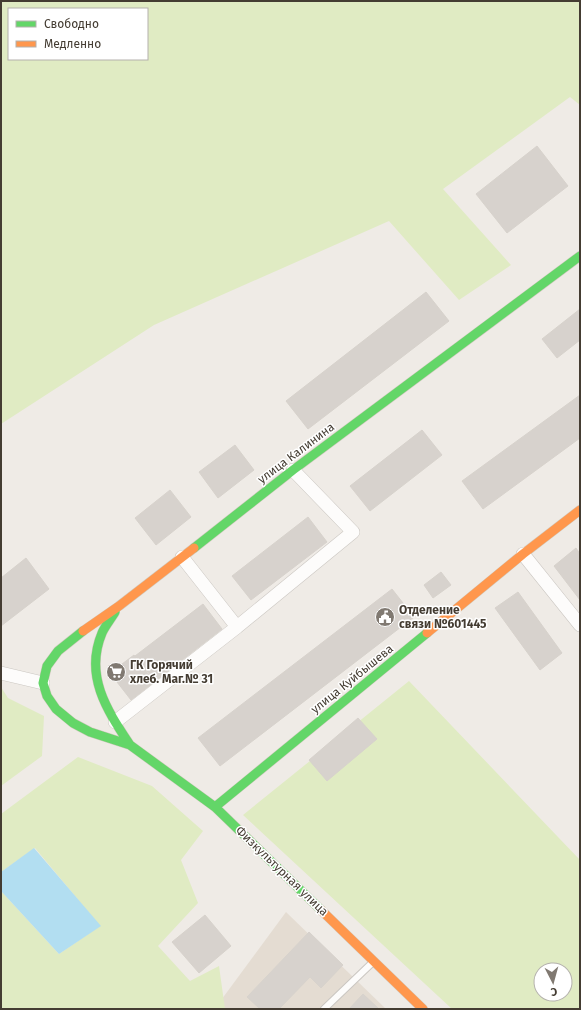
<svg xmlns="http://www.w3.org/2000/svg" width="581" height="1010" font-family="'Fira Sans',sans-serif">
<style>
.residential{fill:#e4dcd2}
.green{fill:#e0ebc3;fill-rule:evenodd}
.water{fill:#b2def1}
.building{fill:#d7d2cd;stroke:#d7d2cc}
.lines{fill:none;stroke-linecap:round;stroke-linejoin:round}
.lane-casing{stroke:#cbc7c2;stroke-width:8}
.street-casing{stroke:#cbc7c2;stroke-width:14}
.fast-casing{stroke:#d0c9bd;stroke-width:10}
.slow-casing{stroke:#d0c9bd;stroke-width:10}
.lane{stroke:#fdfcfb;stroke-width:6}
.street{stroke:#fdfcfb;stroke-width:13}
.fast{stroke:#63d668;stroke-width:9}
.slow{stroke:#ff974d;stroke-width:9}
.labels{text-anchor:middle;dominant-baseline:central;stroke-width:3;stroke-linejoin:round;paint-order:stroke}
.street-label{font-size:12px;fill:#443c32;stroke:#fff}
.poi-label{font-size:12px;font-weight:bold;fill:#443c32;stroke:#fff;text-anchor:start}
</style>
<rect width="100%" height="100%" fill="#efebe6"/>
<path class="residential" d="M 286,912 L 386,1009 L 217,1009 L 216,1007 Z"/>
<path class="green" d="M 1,1 L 580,1 L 580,105 L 570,97 L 443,189 L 511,265 L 459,300 L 389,221 L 154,325 L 1,424 ZM 9,9 L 147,9 L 147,59 L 9,59 Z
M 409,681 L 580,860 L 580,1009 L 452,1009 L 243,815 ZM 541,970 L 565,970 L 565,994 L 541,994 Z
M 1,687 L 8,698 L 44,716 L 42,756 L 1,786 Z
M 78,757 L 152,786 L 203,831 L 181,860 L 198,903 L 158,946 L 190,981 L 219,966 L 225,1009 L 1,1009 L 1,891 L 59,954 L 100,926 L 35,848 L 1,872 L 1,814 Z"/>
<path class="water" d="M 34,848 L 101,926 L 59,954 L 1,891 L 1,872 Z"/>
<path class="building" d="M 537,146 L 568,186 L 507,233 L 476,194 Z
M 426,292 L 449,321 L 308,429 L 286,401 Z
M 580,309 L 580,340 L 557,358 L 542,339 Z
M 580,395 L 580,438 L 483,509 L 462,481 Z
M 422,430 L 442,455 L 370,511 L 350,486 Z
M 235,445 L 254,470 L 218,498 L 199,472 Z
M 170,490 L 191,517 L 156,545 L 135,518 Z
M 308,517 L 327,542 L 251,600 L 232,576 Z
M 576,548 L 580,554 L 580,600 L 554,566 Z
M 26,558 L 49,589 L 1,626 L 1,578 Z
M 441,572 L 451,585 L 433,598 L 424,585 Z
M 392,589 L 414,617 L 220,766 L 198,738 Z
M 518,592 L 562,653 L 540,670 L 495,608 Z
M 203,604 L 222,629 L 155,681 L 135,656 Z
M 134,655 L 154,682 L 131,700 L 110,673 Z
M 358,718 L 377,739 L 327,781 L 309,760 Z
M 205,915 L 231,946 L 199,973 L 172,942 Z
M 309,932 L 343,965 L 321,988 L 310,977 L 279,1009 L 260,1009 L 247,997 Z
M 363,994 L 379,1009 L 349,1009 Z"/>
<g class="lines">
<defs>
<path id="lane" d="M 324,1009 L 373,962"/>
<path id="street" d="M 523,554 L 580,625
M 182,557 L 237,627
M 1,673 L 43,683
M 115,722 L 237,627 L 353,532 L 293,470"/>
<path id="fast" d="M 194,548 L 293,470 L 580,256
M 115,612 C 111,619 105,626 102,633 C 84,676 107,710 130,745
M 83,631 L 58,651 L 47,666 L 43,683 L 47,696 L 56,709 L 73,723 L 90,732 L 130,745 L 215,807 L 321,910
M 215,807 L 427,633"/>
<path id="slow" d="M 83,631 L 119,606 L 194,548
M 427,633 L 523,554 L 580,510
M 321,910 L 423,1009"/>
</defs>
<use href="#lane" class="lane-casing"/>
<use href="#street" class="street-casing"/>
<use href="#fast" class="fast-casing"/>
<use href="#slow" class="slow-casing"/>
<use href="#lane" class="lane"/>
<use href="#street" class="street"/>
<use href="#fast" class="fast"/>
<use href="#slow" class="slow"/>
</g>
<defs>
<symbol id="civic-disc" viewBox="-11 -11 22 22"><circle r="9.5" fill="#807971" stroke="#fff"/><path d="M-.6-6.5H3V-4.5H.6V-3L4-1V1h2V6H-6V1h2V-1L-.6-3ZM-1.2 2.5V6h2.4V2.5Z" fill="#fff"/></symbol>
<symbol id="supermarket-disc" viewBox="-11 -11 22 22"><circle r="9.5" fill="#807971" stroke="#fff"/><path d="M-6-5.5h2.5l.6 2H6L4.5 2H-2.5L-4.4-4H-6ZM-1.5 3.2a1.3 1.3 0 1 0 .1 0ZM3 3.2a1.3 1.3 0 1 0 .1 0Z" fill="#fff"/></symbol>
</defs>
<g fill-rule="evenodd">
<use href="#civic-disc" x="374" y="606" width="22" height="22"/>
<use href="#supermarket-disc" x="105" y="661" width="22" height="22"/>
</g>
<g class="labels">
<g class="street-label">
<text transform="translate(296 453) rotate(-37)">улица Калинина</text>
<text transform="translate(352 679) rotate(-39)">улица Куйбышева</text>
<text transform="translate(282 871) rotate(44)">Физкультурная улица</text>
</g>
<g class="poi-label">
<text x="399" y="610">Отделение<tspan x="399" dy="14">связи №601445</tspan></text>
<text x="130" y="665">ГК Горячий<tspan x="130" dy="14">хлеб. Маг.№ 31</tspan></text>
</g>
</g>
<rect width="581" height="1010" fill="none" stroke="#443c32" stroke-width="4"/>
<rect x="8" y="8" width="140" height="52" fill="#ffffff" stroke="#b4b1ad"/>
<rect x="16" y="21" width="20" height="6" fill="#63d668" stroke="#b4b1ad"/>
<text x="44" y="28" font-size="12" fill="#443c32">Свободно</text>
<rect x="16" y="41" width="20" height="6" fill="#ff974d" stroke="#b4b1ad"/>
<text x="44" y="48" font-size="12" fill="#443c32">Медленно</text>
<g transform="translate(553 982) rotate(174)"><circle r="19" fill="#ffffff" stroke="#b4b1ad"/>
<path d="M0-3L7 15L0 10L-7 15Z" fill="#807971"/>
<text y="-6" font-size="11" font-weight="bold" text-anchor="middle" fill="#443c32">С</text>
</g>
</svg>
